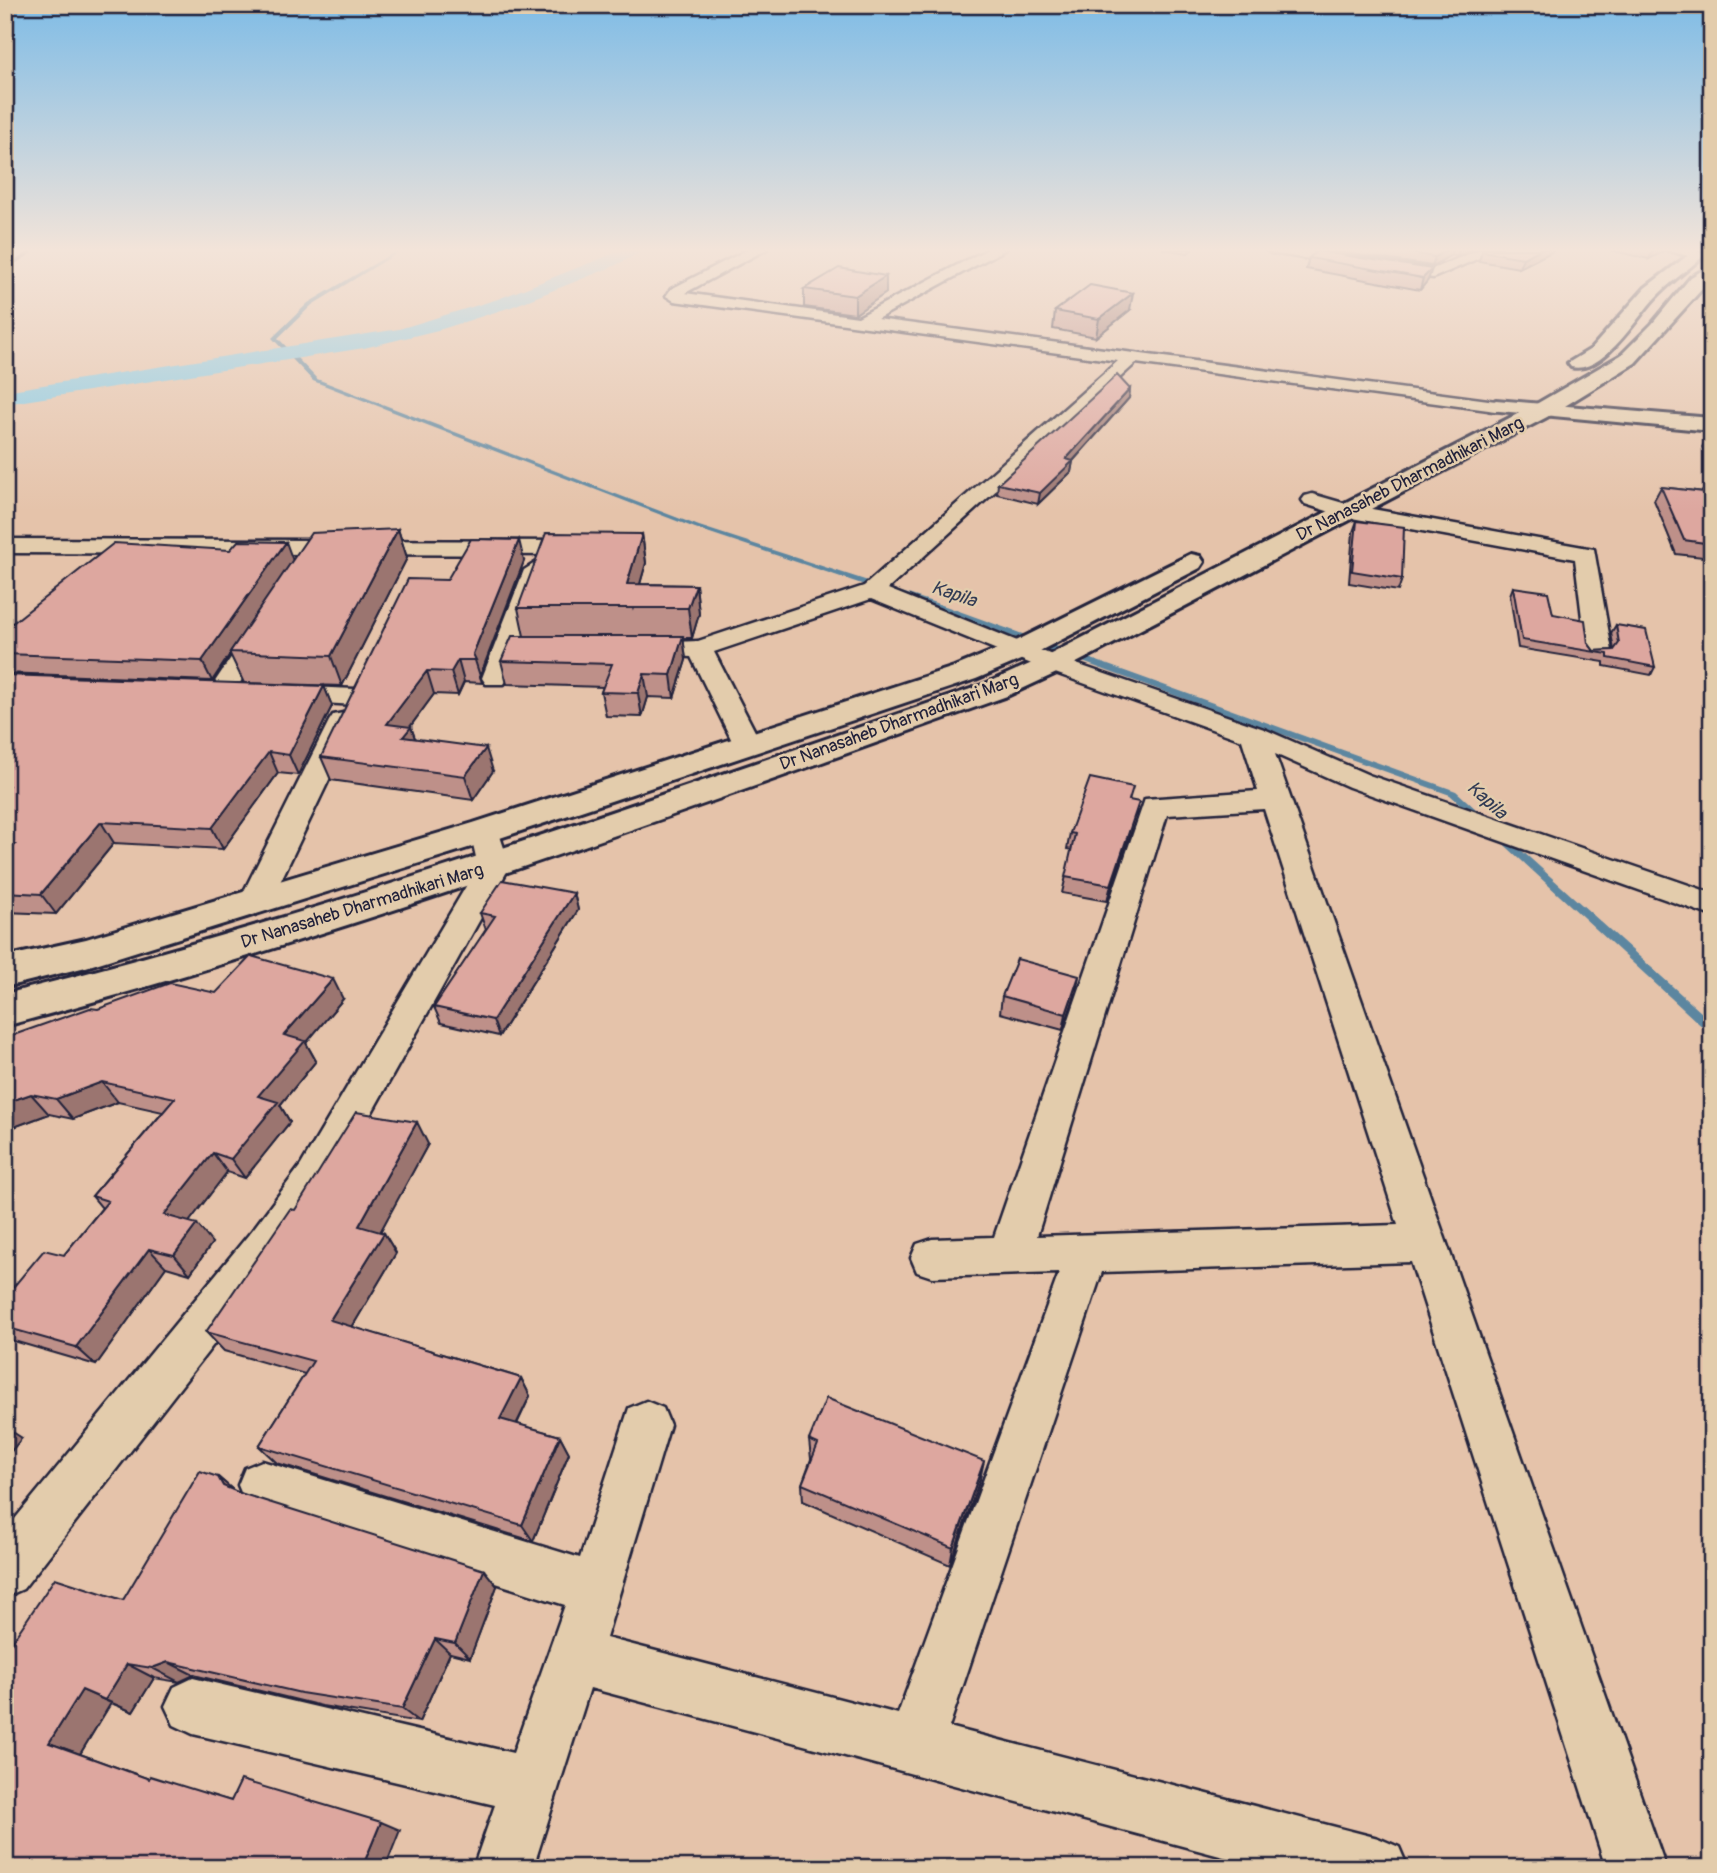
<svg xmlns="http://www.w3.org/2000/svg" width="1717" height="1873" font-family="Pangolin,sans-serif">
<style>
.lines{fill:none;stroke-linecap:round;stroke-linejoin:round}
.stream{fill:#5c86a0;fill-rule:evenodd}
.canal{fill:#83c9e4;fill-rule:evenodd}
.minor-casing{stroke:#22223b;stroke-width:5}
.tertiary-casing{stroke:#22223b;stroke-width:6}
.primary-casing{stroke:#22223b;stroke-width:6}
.minor{fill:#e3ccac;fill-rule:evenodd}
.tertiary{fill:#e3ccac;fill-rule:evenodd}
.primary{fill:#e3ccac;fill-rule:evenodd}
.wall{fill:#be9089;stroke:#22223b;stroke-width:2}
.shaded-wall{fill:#9b756f;stroke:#22223b;stroke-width:2}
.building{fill:#dda79f;stroke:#22223b;stroke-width:2}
.labels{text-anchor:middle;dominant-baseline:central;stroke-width:5;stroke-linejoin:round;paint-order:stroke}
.far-street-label{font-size:18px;fill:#22223b;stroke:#e3ccac}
.far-water-label{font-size:19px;font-style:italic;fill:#313b54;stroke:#e3ccac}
</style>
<rect width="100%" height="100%" fill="#e5c3aa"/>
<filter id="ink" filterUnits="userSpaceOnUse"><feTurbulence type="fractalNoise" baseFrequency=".0143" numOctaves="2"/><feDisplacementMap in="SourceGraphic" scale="14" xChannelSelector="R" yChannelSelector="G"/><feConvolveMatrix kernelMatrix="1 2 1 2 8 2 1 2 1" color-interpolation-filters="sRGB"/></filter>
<g filter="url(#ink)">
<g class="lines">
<path class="stream" d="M 399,249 L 404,249 L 312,305 L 278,338 L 317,379 L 699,526 L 948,607 L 1456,791 L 1487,819 L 1485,821 L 1479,821 L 1450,795 L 942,611 L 695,528 L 313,381 L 272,338 L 308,303 Z
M 1499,832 L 1502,833 L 1712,1022 L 1712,1033 L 1708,1032 L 1496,837 L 1494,835 Z"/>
<path class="canal" d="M 625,249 L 647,249 L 612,267 L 511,307 L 442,329 L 364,348 L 5,404 L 5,391 L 399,329 L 498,299 Z"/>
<defs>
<path id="minor" d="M 749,249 L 767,249 L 685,293 L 858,317 L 988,249 L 1006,249 L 877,319 L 1496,401 L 1505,406 L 1496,411 L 1136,363 L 888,589 L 1062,659 L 1264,729 L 1369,775 L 1712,893 L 1712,916 L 1349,787 L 1275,754 L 1666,1868 L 1606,1868 L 1411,1262 L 1102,1272 L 949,1727 L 1378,1838 L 1399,1847 L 1408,1868 L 1265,1868 L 590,1688 L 533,1868 L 473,1868 L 495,1805 L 193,1734 L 174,1725 L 165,1706 L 174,1687 L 193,1678 L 513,1753 L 565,1605 L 262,1509 L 245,1502 L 238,1485 L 245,1468 L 262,1461 L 580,1558 L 629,1408 L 646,1401 L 663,1408 L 670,1425 L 606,1638 L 898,1714 L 1059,1273 L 932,1277 L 917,1272 L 911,1258 L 917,1244 L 932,1239 L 994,1237 L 1145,799 L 1258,791 L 1242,740 L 1044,669 L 871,599 L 714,652 L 762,745 L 758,751 L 748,753 L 738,751 L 734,745 L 691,657 L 629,654 L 625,649 L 629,644 L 698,641 L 864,586 L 1118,361 L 674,301 L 666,296 L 671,289 ZM 1264,809 L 1398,1225 L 1037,1236 L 1167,815 Z
M 1264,249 L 1299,249 L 1432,269 L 1481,249 L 1500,249 L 1433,278 L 1271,253 Z
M 1663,249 L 1692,249 L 1703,254 L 1696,258 Z
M 1312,494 L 1350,505 L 1594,549 L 1612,651 L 1608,656 L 1590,656 L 1586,651 L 1575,559 L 1346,517 L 1305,504 L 1302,500 L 1305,496 Z
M 5,539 L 584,541 L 595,548 L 584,555 L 5,553 Z
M 535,563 L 546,570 L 508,678 L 504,684 L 486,684 L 482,678 L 524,570 Z
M 261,624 L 270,626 L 273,631 L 234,692 L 230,698 L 212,698 L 208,692 L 252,626 Z
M 284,686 L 355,689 L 364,691 L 368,697 L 364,703 L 355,705 L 275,700 L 271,694 L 275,688 Z
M 343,713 L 353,715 L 357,721 L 272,899 L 267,907 L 256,910 L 245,907 L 240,899 L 329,721 L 333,715 Z
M 485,821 L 496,824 L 510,866 L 329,1189 L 284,1254 L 23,1589 L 5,1597 L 5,1531 L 254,1228 L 301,1165 L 478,866 L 470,831 L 474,824 Z"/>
<path id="tertiary" d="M 14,249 L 33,249 L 5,267 L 5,255 Z
M 1496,400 L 1712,418 L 1712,431 L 1489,410 L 1485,406 Z"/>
<path id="primary" d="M 1695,250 L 1703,255 L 1701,258 C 1686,271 1669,283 1655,298 C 1636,318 1603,375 1571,367 L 1568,363 L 1591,349 L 1645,288 Z
M 1712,265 L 1712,278 L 1635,363 L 1547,417 L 1063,670 L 1007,696 C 676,814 345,936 5,1026 L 5,994 C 338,911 661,795 985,684 L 1043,658 L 1531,407 L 1621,355 L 1652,324 L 1691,277 Z
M 1191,554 L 1200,556 L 1204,562 L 1200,568 L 1030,656 L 976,679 L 497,839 L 86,967 L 5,987 L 5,957 L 86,939 L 473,823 L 954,667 L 1010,644 Z"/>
</defs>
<use href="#minor" class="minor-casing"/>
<use href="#tertiary" class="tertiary-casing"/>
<use href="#primary" class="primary-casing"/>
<use href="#minor" class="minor"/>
<use href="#tertiary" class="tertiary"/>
<use href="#primary" class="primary"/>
</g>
<path class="wall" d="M 1162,249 L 1193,249 L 1188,253 Z
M 1317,249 L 1474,249 L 1457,256 L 1451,255 L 1432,266 Z
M 1488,249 L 1557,249 L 1519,268 L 1479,261 L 1482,251 Z
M 1605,249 L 1664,249 L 1662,252 L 1649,259 Z
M 1317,251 L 1428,280 L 1420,290 L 1306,269 L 1309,258 Z
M 886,276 L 886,293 L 855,314 L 804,307 L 804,289 Z
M 1130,310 L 1096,337 L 1053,329 L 1055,311 Z
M 1130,389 L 1129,398 L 1073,461 L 1071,472 L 1038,504 L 997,494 L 998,484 Z
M 1709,435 L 1712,435 L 1712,468 L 1702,447 Z
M 1661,487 L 1712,493 L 1712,558 L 1676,554 L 1654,500 Z
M 1357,521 L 1402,579 L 1398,591 L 1349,583 L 1353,532 Z
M 398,529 L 407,558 L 342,686 L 244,683 L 230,654 L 212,681 L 5,673 L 5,629 L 292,560 Z
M 642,534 L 646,563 L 640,584 L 696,585 L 699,614 L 692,638 L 683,638 L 686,660 L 674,698 L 648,697 L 642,717 L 606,716 L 601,692 L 603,687 L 507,684 L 501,661 L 524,636 L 518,608 Z
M 524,561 L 480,676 L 482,683 L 464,682 L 458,695 L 434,694 L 410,727 L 411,727 L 415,738 L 493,771 L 473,800 L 331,780 L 321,757 L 447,580 Z
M 1513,587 L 1553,614 L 1588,643 L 1594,651 L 1614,650 L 1611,633 L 1616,625 L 1655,667 L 1651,675 L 1604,666 L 1604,662 L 1518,648 L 1510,595 Z
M 5,675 L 324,686 L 332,706 L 298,775 L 278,773 L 223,849 L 114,843 L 56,914 L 5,912 Z
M 1130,800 L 1136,818 L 1107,901 L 1062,893 L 1072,850 L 1067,849 L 1070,833 Z
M 574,893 L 578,910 L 499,1036 L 441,1023 L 434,1007 L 486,930 L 480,913 Z
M 1076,992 L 1063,1030 L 1000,1013 L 1002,996 Z
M 216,993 L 343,999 L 306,1043 L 316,1061 L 280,1105 L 290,1122 L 245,1178 L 227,1172 L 189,1222 L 212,1243 L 190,1274 L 166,1267 L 96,1365 L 7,1339 L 5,1338 L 5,1297 L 64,1255 L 102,1208 L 92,1196 L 163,1112 L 118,1102 L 73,1119 L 49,1114 L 5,1130 L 5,1038 L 98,1009 Z
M 428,1144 L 380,1231 L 384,1233 L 396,1253 L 352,1327 L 521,1378 L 530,1396 L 517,1424 L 560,1436 L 569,1453 L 533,1541 L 277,1463 L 259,1446 L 305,1374 L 224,1351 L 206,1332 Z
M 809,1440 L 980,1479 L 950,1565 L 803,1501 L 802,1484 L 811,1459 Z
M 218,1477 L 234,1491 L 497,1586 L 470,1658 L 450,1653 L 419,1722 L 322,1706 L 194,1675 L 179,1682 L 154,1678 L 133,1712 L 111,1703 L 80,1754 L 149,1779 L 231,1801 L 400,1830 L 5,1868 L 123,1600 Z"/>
<path class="shaded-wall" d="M 1448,249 L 1453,249 L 1451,255 L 1432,266 L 1435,257 Z
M 1459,249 L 1474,249 L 1457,256 Z
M 1541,249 L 1557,249 L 1519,268 L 1523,258 Z
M 1653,249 L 1664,249 L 1662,252 L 1649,259 Z
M 1432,269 L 1428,280 L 1420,290 L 1423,278 Z
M 886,276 L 886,293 L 855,314 L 855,296 Z
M 1133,293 L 1130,310 L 1096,337 L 1099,319 Z
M 1130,389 L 1129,398 L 1071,463 L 1073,461 L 1071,472 L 1038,504 L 1040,493 L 1066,459 Z
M 398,529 L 407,558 L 342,686 L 331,656 Z
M 642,534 L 646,563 L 633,608 L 627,584 Z
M 519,540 L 524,561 L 480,676 L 473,654 Z
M 286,542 L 293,561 L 230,652 L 230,654 L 212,681 L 202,661 Z
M 696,585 L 699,614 L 692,638 L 688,608 Z
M 683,636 L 686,660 L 674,698 L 671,675 Z
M 458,660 L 464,682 L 458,695 L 451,672 Z
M 427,671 L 434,694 L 395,747 L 387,724 Z
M 644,674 L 648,697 L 642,717 L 638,693 Z
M 324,686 L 332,706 L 298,775 L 289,755 Z
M 411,727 L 419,750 L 403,737 Z
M 486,748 L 493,771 L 473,800 L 465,776 Z
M 269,752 L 278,773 L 223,849 L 212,828 Z
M 1139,802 L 1136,818 L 1107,901 L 1111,885 Z
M 101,822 L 114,843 L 56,914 L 41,894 Z
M 574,893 L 578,910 L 499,1036 L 493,1020 Z
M 1079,976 L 1076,992 L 1063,1030 L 1066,1014 Z
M 333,979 L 343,999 L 306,1043 L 316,1061 L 280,1105 L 290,1122 L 245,1178 L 231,1159 L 284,1035 Z
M 102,1082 L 118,1102 L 73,1119 L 56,1099 Z
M 31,1094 L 49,1114 L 6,1130 L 5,1103 Z
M 417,1122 L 428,1144 L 372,1247 L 359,1226 Z
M 213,1153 L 227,1172 L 180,1234 L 164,1215 Z
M 197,1224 L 212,1243 L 190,1274 L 174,1255 Z
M 384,1233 L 396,1253 L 345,1339 L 330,1320 Z
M 149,1249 L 166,1267 L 96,1365 L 76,1347 Z
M 521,1378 L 530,1396 L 510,1437 L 500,1419 Z
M 5,1427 L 22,1438 L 5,1459 Z
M 560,1436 L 569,1453 L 533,1541 L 522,1525 Z
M 984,1461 L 980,1479 L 950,1565 L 953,1548 Z
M 218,1477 L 239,1495 L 223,1486 Z
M 484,1570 L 497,1586 L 470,1658 L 455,1643 Z
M 435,1639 L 450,1653 L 419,1722 L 402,1709 Z
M 168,1662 L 194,1675 L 179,1682 L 152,1668 Z
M 127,1664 L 154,1678 L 133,1712 L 105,1700 Z
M 82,1690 L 111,1703 L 80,1754 L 49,1743 Z
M 381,1822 L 400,1830 L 385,1868 L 362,1868 Z"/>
<path class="building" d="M 1384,249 L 1448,249 L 1435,257 Z
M 1488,249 L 1541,249 L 1523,258 L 1482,251 Z
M 1317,251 L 1432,269 L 1423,278 L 1309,258 Z
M 839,268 L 886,276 L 855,296 L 804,289 Z
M 1090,285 L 1133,293 L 1099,319 L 1055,311 Z
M 1117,375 L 1130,389 L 1066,459 L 1073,461 L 1040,493 L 998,484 Z
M 1661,487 L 1712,493 L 1712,544 L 1684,540 Z
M 1357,521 L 1404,527 L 1402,579 L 1352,571 Z
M 398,529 L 331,656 L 230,652 L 311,533 Z
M 546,533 L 642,534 L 627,584 L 696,585 L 688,608 L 518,608 Z
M 471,539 L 519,540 L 473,654 L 476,660 L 458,660 L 451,672 L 427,671 L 387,724 L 411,727 L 403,737 L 486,748 L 465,776 L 321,757 L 408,579 L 447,580 Z
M 238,541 L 286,542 L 202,661 L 5,654 L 5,629 L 114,543 L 230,550 Z
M 1513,587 L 1548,592 L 1553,614 L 1585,620 L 1588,643 L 1594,651 L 1614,650 L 1619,643 L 1616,625 L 1646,630 L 1655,667 L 1608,658 L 1608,654 L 1522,640 Z
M 512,636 L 683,636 L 671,675 L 644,674 L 638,693 L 601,692 L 612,664 L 501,661 Z
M 5,675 L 324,686 L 289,755 L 269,752 L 212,828 L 101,822 L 41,894 L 5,892 L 5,856 L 15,845 L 5,844 L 5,789 L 8,786 L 5,786 Z
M 1090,778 L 1133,787 L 1129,800 L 1139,802 L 1111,885 L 1065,877 L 1075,834 L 1070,833 Z
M 502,880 L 574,893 L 493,1020 L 434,1007 L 495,916 L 480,913 Z
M 251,956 L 333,979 L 284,1035 L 305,1041 L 258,1096 L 278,1102 L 231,1159 L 213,1153 L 164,1215 L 197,1224 L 174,1255 L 149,1249 L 76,1347 L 5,1327 L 5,1297 L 44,1250 L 64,1255 L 108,1201 L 92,1196 L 175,1098 L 102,1082 L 56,1099 L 31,1094 L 5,1103 L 5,1038 L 90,1008 L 98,1009 L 170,983 L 216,993 Z
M 1017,959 L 1079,976 L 1066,1014 L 1002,996 Z
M 356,1112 L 417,1122 L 359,1226 L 384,1233 L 330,1320 L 521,1378 L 500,1419 L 560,1436 L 522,1525 L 259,1446 L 313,1361 L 206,1332 L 290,1209 L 295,1210 Z
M 826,1398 L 984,1461 L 953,1548 L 802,1484 L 818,1444 L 809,1440 Z
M 200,1471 L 218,1477 L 223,1486 L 240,1493 L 484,1570 L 455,1643 L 435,1639 L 402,1709 L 301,1693 L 168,1662 L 152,1668 L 127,1664 L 105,1700 L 82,1690 L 49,1743 L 149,1779 L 150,1776 L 231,1801 L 241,1780 L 381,1822 L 362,1868 L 5,1868 L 5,1652 L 55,1578 L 123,1600 Z"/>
</g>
<linearGradient id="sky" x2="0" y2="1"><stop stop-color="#7fbce6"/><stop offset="0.49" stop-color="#f3e4d9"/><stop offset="1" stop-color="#f3e4d9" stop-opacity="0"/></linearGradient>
<rect width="1717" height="511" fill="url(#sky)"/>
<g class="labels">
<g class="far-street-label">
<text transform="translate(1410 479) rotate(-27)">Dr Nanasaheb Dharmadhikari Marg</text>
<text transform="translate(899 722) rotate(-20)">Dr Nanasaheb Dharmadhikari Marg</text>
<text transform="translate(362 906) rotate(-17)">Dr Nanasaheb Dharmadhikari Marg</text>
</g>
<g class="far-water-label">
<text transform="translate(954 594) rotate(19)">Kapila</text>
<text transform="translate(1487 800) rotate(42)">Kapila</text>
</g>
</g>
<rect width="1717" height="1873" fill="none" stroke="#e3ccac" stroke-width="28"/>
<rect x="14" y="14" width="1689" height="1845" fill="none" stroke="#22223b" stroke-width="2.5" filter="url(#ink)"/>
</svg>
